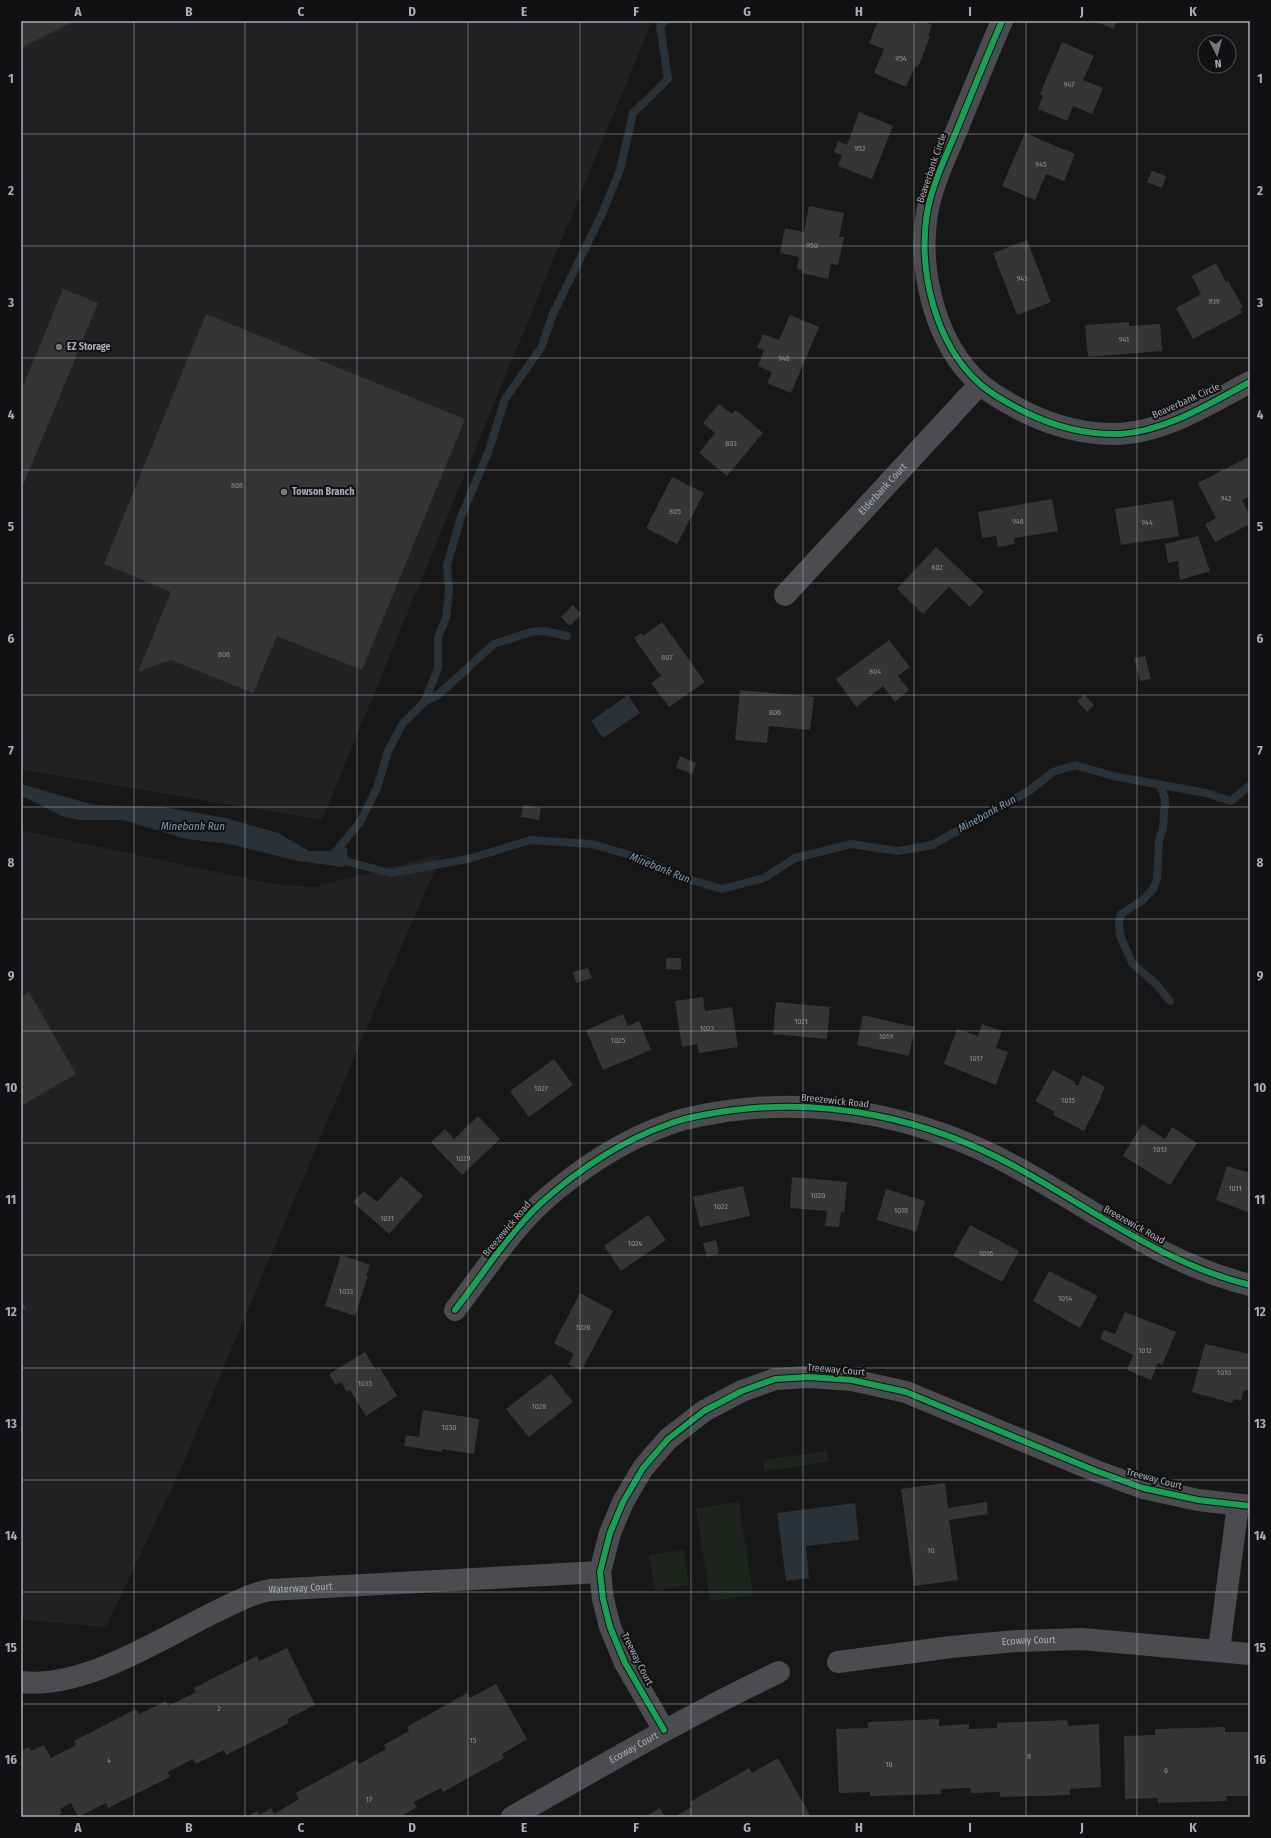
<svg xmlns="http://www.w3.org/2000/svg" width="1271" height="1838" font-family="'Fira Sans Condensed',sans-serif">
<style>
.built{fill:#212123}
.green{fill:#1d241e}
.water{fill:#2a3239}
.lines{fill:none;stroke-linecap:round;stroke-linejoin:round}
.stream{stroke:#2a3239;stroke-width:8}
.building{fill:#353536}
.street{stroke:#4b4c50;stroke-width:22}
.cycleway-casing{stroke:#111113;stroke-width:8}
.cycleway{stroke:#1a9f57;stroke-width:6}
.grid{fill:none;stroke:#a8adb8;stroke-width:1;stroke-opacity:0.55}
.poi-dot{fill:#757880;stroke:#111113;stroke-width:1.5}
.labels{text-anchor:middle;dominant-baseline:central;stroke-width:4;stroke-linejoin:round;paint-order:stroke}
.number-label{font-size:8px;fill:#8b8f98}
.street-label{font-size:10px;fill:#a8adb8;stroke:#111113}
.poi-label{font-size:10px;font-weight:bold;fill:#a8adb8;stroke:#111113;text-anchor:start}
.water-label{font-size:11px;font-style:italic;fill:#7f9bb3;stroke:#111113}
.neatline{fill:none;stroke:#a8adb8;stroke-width:1.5}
.grid-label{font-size:13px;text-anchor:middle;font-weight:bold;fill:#a8adb8}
</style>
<rect width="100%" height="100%" fill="#171717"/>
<path class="built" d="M 21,21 L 652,21 L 322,820 L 21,770 Z
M 21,830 L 273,884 L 314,887 L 442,854 L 388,977 L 184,1462 L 106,1627 L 21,1620 Z"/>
<path class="green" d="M 827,1451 L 828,1462 L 764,1471 L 763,1460 Z
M 739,1502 L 753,1595 L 710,1601 L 696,1508 Z
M 684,1550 L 689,1585 L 655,1591 L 649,1555 Z"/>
<path class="water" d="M 628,695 L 640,713 L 603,738 L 591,721 Z
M 21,784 L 94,805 L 163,807 L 226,818 L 278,833 L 309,851 L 331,851 L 340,847 L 347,848 L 348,862 L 343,867 L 298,861 L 230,844 L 186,839 L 123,820 L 78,820 L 62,816 L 26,798 L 21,798 Z
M 855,1503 L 859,1540 L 806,1546 L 809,1578 L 786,1581 L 777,1513 Z"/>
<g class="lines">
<path class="stream" d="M 425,701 L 438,695 L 494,644 L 531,632 L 544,631 L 567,636
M 1160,784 L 1165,799 L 1163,829 L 1159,840 L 1157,879 L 1153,889 L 1143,900 L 1121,914 L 1119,922 L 1120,935 L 1132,963 L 1156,984 L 1170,1001
M 333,855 L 360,822 L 377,788 L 388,751 L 403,723 L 425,701 L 438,668 L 438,637 L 446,618 L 449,591 L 447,565 L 461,517 L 489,450 L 505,399 L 541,348 L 553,314 L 602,214 L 620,170 L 633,113 L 668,79 L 660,26 L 665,21
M 338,859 L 390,873 L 468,859 L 531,840 L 592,844 L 643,859 L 681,877 L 722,889 L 764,878 L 795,858 L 851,844 L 898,851 L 932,845 L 1029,791 L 1053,772 L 1075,765 L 1113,776 L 1206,793 L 1231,801 L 1250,785"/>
</g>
<path class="building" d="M 21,21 L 75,21 L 21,48 Z
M 878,21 L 923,21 L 932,25 L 928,36 L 930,37 L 918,67 L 915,66 L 906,87 L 874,73 L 884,49 L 869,43 Z
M 1095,21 L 1117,21 L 1113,29 Z
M 1062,42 L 1094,56 L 1083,80 L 1103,88 L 1092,114 L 1073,106 L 1067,121 L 1038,109 L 1043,96 L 1040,94 Z
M 859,112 L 893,126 L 872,179 L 838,166 L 842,155 L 834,152 L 838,141 L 847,145 Z
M 1025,133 L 1075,154 L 1064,181 L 1046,174 L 1035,200 L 1002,186 Z
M 1152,171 L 1166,176 L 1162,188 L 1147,182 Z
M 809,206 L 844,213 L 839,237 L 844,237 L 838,265 L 831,264 L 828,279 L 802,273 L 802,270 L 797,269 L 799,257 L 780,253 L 785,228 L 804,232 Z
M 1027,240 L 1051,302 L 1017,315 L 993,253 Z
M 1216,263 L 1226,282 L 1228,281 L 1243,307 L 1240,309 L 1242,313 L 1193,339 L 1176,308 L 1201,294 L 1192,276 Z
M 63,289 L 98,303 L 24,483 L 21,482 L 21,391 Z
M 206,314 L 465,419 L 362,670 L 277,636 L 253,693 L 171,660 L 138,672 L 171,592 L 104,564 Z
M 790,315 L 819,327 L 791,393 L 767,383 L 772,372 L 758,366 L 764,350 L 757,348 L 763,334 L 779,340 Z
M 1129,322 L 1129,326 L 1160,324 L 1162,351 L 1088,357 L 1085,325 Z
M 719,404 L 732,414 L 736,410 L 763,433 L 727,476 L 699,453 L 715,433 L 703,423 Z
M 1250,456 L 1250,496 L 1242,500 L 1250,516 L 1250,524 L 1215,542 L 1205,524 L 1216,518 L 1198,483 Z
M 672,477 L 704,493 L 677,544 L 646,528 Z
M 1052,499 L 1058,531 L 1014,538 L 1015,544 L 998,547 L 996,536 L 982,538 L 978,512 Z
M 1173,500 L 1179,536 L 1121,545 L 1115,509 Z
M 1198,536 L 1210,571 L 1180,580 L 1178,561 L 1168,563 L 1165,544 Z
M 936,547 L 984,592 L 970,607 L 949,587 L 923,614 L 897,589 Z
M 573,605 L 581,614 L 570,626 L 561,617 Z
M 662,622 L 705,682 L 669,707 L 651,683 L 661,676 L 634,638 L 641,633 L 643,636 Z
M 889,640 L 910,667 L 898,676 L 909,690 L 895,702 L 883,686 L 856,707 L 836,679 Z
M 1145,656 L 1151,679 L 1140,681 L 1134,658 Z
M 740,690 L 814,697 L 810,730 L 769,726 L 767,743 L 735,740 Z
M 1084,694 L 1094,705 L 1087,712 L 1077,701 Z
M 680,756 L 696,763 L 692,774 L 676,768 Z
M 523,805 L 541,808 L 539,820 L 521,817 Z
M 666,958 L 681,958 L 681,970 L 666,969 Z
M 588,968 L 592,978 L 576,983 L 573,972 Z
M 29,992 L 76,1074 L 21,1106 L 21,997 Z
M 703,997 L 705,1011 L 732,1007 L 738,1047 L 699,1053 L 697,1044 L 682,1047 L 675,1001 Z
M 776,1002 L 830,1007 L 827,1039 L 773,1034 Z
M 623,1014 L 628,1026 L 639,1021 L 651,1050 L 603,1070 L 586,1030 Z
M 863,1015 L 915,1027 L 909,1056 L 857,1045 Z
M 982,1024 L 1002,1031 L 996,1048 L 1008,1052 L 996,1085 L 944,1064 L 957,1029 L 978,1036 Z
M 554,1059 L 573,1085 L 529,1117 L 510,1091 Z
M 1053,1070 L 1075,1082 L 1074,1084 L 1078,1086 L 1083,1075 L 1105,1087 L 1100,1098 L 1101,1098 L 1084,1131 L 1053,1115 L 1055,1112 L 1035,1101 Z
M 478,1116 L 500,1139 L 462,1175 L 431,1142 L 445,1129 L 454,1139 Z
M 1142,1124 L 1165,1139 L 1172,1127 L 1197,1143 L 1170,1185 L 1123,1156 Z
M 1227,1166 L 1250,1173 L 1250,1213 L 1216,1200 Z
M 401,1176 L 423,1196 L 389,1234 L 353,1202 L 364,1191 L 377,1202 Z
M 792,1177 L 847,1182 L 844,1213 L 841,1212 L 839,1227 L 825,1226 L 827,1211 L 790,1208 Z
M 743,1186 L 750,1216 L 700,1227 L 693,1197 Z
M 886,1189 L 925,1201 L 916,1232 L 877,1220 Z
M 648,1215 L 666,1240 L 621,1271 L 604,1246 Z
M 970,1225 L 1019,1251 L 1002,1282 L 953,1256 Z
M 716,1240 L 719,1253 L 707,1257 L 703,1243 Z
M 341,1255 L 370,1265 L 366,1275 L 368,1276 L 355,1316 L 325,1306 Z
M 1049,1271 L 1098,1296 L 1080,1328 L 1033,1301 Z
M 580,1293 L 613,1311 L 581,1371 L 568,1364 L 574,1354 L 554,1343 Z
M 21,1299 L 26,1308 L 21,1311 Z
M 1125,1312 L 1176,1332 L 1162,1365 L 1158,1363 L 1151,1380 L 1127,1370 L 1133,1355 L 1100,1339 L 1104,1330 L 1115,1334 Z
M 1205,1344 L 1250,1354 L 1250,1391 L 1244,1390 L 1241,1401 L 1234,1399 L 1232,1403 L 1192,1392 Z
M 365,1352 L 376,1370 L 379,1367 L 397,1396 L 366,1416 L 350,1390 L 347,1392 L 341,1382 L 336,1385 L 329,1374 Z
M 551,1374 L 573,1402 L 529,1437 L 506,1409 Z
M 423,1410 L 479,1419 L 474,1454 L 442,1449 L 442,1452 L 404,1446 L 406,1435 L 419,1437 Z
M 945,1483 L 948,1508 L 987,1502 L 988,1514 L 949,1520 L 958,1580 L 914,1586 L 901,1489 Z
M 287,1648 L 315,1705 L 287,1719 L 289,1723 L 226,1755 L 224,1750 L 196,1764 L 193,1759 L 168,1772 L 170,1777 L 108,1808 L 106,1803 L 78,1817 L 71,1803 L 60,1809 L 62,1813 L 55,1817 L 21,1817 L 21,1751 L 29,1747 L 31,1751 L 44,1745 L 51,1758 L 76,1745 L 74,1741 L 136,1709 L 139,1714 L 166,1701 L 168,1706 L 196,1692 L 194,1688 L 257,1656 L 259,1661 Z
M 496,1684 L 527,1739 L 502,1754 L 504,1758 L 443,1792 L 441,1788 L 414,1802 L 417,1807 L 400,1817 L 246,1817 L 257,1811 L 260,1815 L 271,1808 L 274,1814 L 299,1799 L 296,1793 L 356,1760 L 359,1764 L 386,1749 L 384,1745 L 409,1731 L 407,1727 L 467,1693 L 470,1698 Z
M 939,1719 L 939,1726 L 969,1724 L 969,1729 L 997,1728 L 997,1723 L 1067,1720 L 1068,1726 L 1099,1724 L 1101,1787 L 1070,1789 L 1070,1795 L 1000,1797 L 1000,1792 L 971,1793 L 970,1788 L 941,1789 L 941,1794 L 870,1796 L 870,1792 L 839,1793 L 836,1729 L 868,1728 L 868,1722 Z
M 1225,1727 L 1225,1732 L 1250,1732 L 1250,1796 L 1226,1796 L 1227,1801 L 1158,1803 L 1158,1798 L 1125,1799 L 1124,1736 L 1155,1735 L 1155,1729 Z
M 778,1758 L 810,1815 L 806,1817 L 673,1817 L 692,1807 L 690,1802 L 749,1768 L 752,1773 Z
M 660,1808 L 665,1817 L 645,1817 Z"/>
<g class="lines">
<g class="street">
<path d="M 1002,21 C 986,58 971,95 956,132 C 945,158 932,185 927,213 C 918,271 935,344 980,384 C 994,396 1011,405 1027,413 C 1056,427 1087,435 1120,434 C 1167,431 1210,403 1250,382"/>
<path id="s1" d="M 785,595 L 980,384"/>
<path d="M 455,1310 C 483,1274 508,1234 541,1203 C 579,1169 621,1141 669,1124 C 686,1117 708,1114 727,1111 C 826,1097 926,1118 1014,1166 C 1091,1208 1163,1264 1250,1285"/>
<path d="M 1219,1650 L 1238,1505"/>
<path id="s2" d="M 838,1662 L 951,1647 L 1016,1641 L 1082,1639 L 1250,1654"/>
<path id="s3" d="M 21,1682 C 83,1689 157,1641 211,1614 C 230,1605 249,1594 270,1590 L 600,1572"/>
<path d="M 664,1730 L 625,1663 L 610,1627 L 603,1599 L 600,1572 L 610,1533 L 623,1502 L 643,1468 L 668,1439 L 704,1411 L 742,1391 L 775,1379 L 809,1377 L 852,1380 L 906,1392 L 1096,1471 L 1143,1488 L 1198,1500 L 1250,1506"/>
<path id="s4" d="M 512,1817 C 600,1767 688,1715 779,1672"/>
</g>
<defs>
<path id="cycleway" d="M 1002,21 C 986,58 971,95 956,132 C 945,158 932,185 927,213 C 918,271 935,344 980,384 C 994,396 1011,405 1027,413 C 1056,427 1087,435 1120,434 C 1167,431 1210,403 1250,382
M 455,1310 C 483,1274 508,1234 541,1203 C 579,1169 621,1141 669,1124 C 686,1117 708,1114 727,1111 C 826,1097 926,1118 1014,1166 C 1091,1208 1163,1264 1250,1285
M 664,1730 L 625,1663 L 610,1627 L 603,1599 L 600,1572 L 610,1533 L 623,1502 L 643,1468 L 668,1439 L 704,1411 L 742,1391 L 775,1379 L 809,1377 L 852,1380 L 906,1392 L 1096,1471 L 1143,1488 L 1198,1500 L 1250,1506"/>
</defs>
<use href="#cycleway" class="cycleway-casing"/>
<use href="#cycleway" class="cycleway"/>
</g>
<path class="grid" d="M 134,21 L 134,1817M 245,21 L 245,1817M 357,21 L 357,1817M 468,21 L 468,1817M 580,21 L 580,1817M 691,21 L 691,1817M 803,21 L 803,1817M 914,21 L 914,1817M 1026,21 L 1026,1817M 1137,21 L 1137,1817M 21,134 L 1250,134M 21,246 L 1250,246M 21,358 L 1250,358M 21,470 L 1250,470M 21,583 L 1250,583M 21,695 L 1250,695M 21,807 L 1250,807M 21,919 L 1250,919M 21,1031 L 1250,1031M 21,1143 L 1250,1143M 21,1255 L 1250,1255M 21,1368 L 1250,1368M 21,1480 L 1250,1480M 21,1592 L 1250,1592M 21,1704 L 1250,1704"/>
<g class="poi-dot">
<circle cx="59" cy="347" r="4"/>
<circle cx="284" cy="492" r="4"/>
</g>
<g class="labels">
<g class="number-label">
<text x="901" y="58">954</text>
<text x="1069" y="84">947</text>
<text x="860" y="148">952</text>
<text x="1041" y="164">945</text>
<text x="812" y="245">950</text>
<text x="1022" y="278">943</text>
<text x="1214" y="301">939</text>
<text x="1124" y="339">941</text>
<text x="784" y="358">948</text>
<text x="731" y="443">803</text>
<text x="237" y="485">808</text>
<text x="1226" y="498">942</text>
<text x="675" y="511">805</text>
<text x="1018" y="521">946</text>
<text x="1147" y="522">944</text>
<text x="937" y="567">802</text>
<text x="224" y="654">808</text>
<text x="667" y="657">807</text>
<text x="875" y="671">804</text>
<text x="775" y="712">806</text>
<text x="801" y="1021">1021</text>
<text x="707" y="1028">1023</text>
<text x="886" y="1036">1019</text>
<text x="618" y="1040">1025</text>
<text x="976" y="1058">1017</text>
<text x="541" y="1088">1027</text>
<text x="1068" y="1100">1015</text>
<text x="1160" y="1149">1013</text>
<text x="463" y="1158">1029</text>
<text x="1235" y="1188">1011</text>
<text x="818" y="1195">1020</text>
<text x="721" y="1206">1022</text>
<text x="901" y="1210">1018</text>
<text x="387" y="1218">1031</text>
<text x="635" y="1243">1024</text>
<text x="986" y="1253">1016</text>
<text x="346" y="1291">1033</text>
<text x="1065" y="1298">1014</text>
<text x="583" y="1327">1026</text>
<text x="1145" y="1350">1012</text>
<text x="1224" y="1372">1010</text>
<text x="365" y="1383">1035</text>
<text x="539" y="1406">1028</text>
<text x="449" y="1427">1030</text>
<text x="931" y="1550">10</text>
<text x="219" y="1708">2</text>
<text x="473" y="1740">15</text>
<text x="1029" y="1756">8</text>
<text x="109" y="1760">4</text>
<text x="889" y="1764">10</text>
<text x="1166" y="1770">6</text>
<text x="369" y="1799">17</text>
</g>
<g class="street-label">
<text transform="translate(932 168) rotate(-71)">Beaverbank Circle</text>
<text transform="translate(1186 401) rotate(-24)">Beaverbank Circle</text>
<text stroke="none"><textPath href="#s1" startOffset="144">Elderbank Court</textPath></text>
<text transform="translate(835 1101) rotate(6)">Breezewick Road</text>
<text transform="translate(1134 1225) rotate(29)">Breezewick Road</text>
<text transform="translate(507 1229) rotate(-50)">Breezewick Road</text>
<text transform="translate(836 1370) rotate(5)">Treeway Court</text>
<text transform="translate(1154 1479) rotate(15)">Treeway Court</text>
<text stroke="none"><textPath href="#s3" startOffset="299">Waterway Court</textPath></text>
<text stroke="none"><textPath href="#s2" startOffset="192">Ecoway Court</textPath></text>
<text transform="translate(637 1659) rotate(63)">Treeway Court</text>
<text stroke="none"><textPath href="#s4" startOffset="140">Ecoway Court</textPath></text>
</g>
<g class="poi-label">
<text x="67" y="347">EZ Storage</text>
<text x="292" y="492">Towson Branch</text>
</g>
<g class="water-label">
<text transform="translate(987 814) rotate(-29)">Minebank Run</text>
<text x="193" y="826">Minebank Run</text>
<text transform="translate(660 868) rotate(22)">Minebank Run</text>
</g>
</g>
<rect width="1271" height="1838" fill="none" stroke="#111113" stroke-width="44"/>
<g transform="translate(1217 54) rotate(174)"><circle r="19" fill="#111113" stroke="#4d4f55"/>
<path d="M0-3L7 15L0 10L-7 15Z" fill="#757880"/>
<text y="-6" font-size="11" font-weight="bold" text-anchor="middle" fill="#a8adb8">N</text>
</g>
<rect x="22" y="22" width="1227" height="1794" class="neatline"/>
<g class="grid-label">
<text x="78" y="16">A</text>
<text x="189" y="16">B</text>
<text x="301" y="16">C</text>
<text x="412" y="16">D</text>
<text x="524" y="16">E</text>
<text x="636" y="16">F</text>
<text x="747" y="16">G</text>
<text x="859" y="16">H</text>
<text x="970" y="16">I</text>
<text x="1082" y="16">J</text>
<text x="1193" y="16">K</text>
<text x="11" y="83">1</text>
<text x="1260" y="83">1</text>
<text x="11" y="195">2</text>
<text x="1260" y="195">2</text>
<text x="11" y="307">3</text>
<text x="1260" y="307">3</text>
<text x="11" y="419">4</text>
<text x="1260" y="419">4</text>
<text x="11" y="531">5</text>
<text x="1260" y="531">5</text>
<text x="11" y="643">6</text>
<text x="1260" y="643">6</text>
<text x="11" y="755">7</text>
<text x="1260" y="755">7</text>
<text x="11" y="867">8</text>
<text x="1260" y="867">8</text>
<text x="11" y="980">9</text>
<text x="1260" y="980">9</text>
<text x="11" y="1092">10</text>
<text x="1260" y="1092">10</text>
<text x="11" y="1204">11</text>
<text x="1260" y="1204">11</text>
<text x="11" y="1316">12</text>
<text x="1260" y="1316">12</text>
<text x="11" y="1428">13</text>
<text x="1260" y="1428">13</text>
<text x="11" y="1540">14</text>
<text x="1260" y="1540">14</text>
<text x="11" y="1652">15</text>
<text x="1260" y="1652">15</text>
<text x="11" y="1764">16</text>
<text x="1260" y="1764">16</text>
<text x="78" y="1832">A</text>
<text x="189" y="1832">B</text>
<text x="301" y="1832">C</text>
<text x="412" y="1832">D</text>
<text x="524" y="1832">E</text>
<text x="636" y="1832">F</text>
<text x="747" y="1832">G</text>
<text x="859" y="1832">H</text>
<text x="970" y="1832">I</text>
<text x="1082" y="1832">J</text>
<text x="1193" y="1832">K</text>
</g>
</svg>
